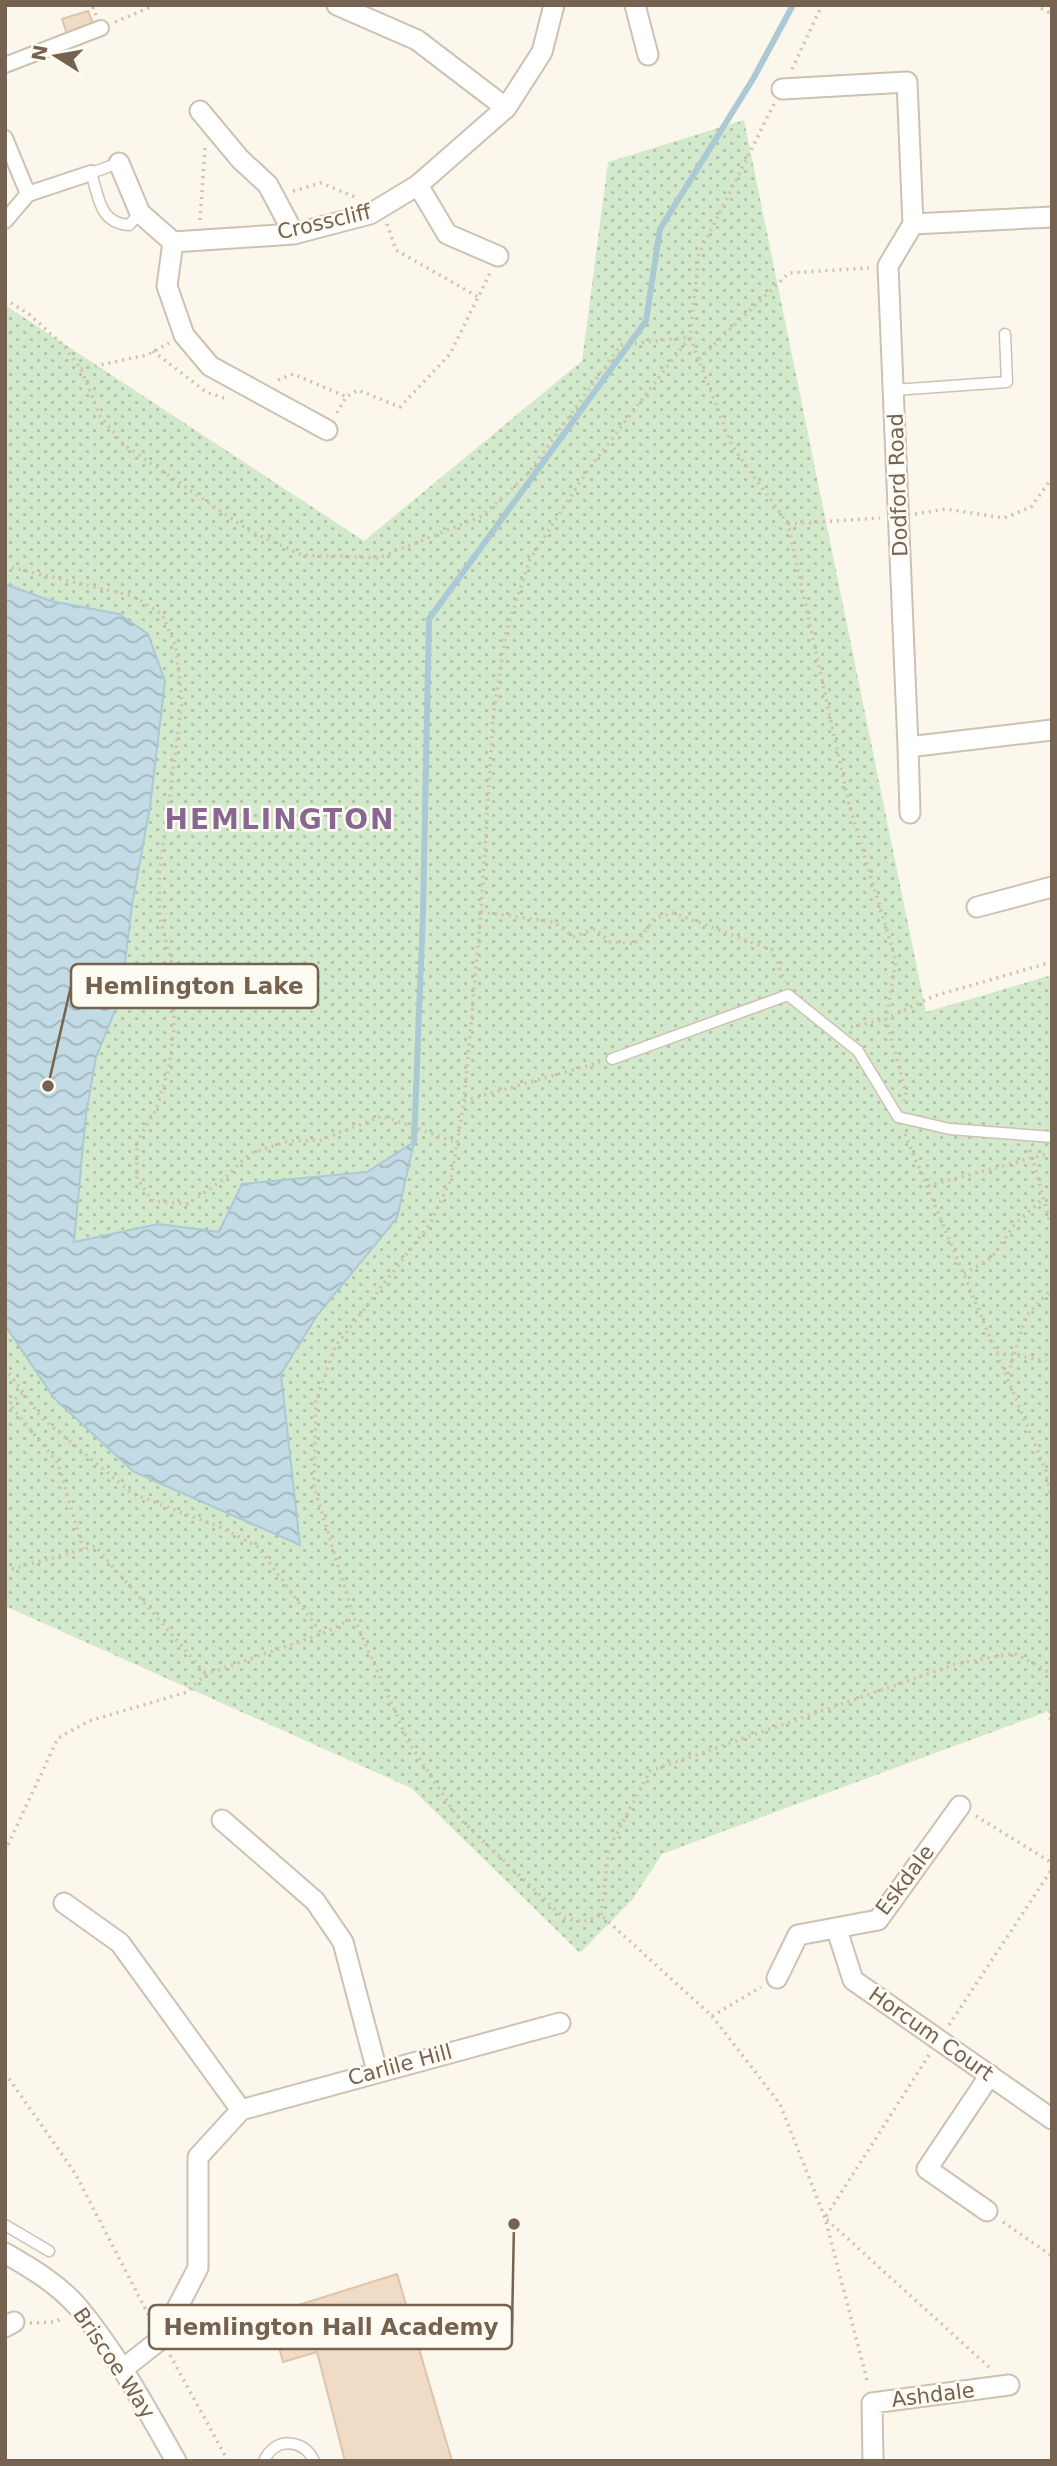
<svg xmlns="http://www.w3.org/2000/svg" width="1057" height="2466" font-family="'DejaVu Sans',sans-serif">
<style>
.park{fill:url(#park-dots)}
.water{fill:url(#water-waves);stroke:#a9c9d5;stroke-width:2}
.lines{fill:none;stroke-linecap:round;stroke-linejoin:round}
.stream{stroke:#a9c9d5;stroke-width:6}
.building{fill:#efdbc6;stroke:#e0c4a8;stroke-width:2}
.service-casing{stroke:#cdc1b2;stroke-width:13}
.pedestrian-casing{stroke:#cdc1b2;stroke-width:18}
.minor-casing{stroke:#cdc1b2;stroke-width:23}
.path{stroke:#d4bfa8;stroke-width:3.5;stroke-dasharray:2 5;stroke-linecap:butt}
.service{stroke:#fff;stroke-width:10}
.pedestrian{stroke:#fff;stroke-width:14}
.minor{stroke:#fff;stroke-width:19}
.labels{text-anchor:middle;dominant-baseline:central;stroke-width:5;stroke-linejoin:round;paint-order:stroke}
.street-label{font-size:21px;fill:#766250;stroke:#fefbf3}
.district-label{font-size:28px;font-weight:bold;letter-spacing:2px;fill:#886890;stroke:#fefbf3}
.leader{fill:none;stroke:#766250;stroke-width:2.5}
.callout-dot{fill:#766250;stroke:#fefbf3;stroke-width:2.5}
.callout{fill:#fefbf3;stroke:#766250;stroke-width:2.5}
.callout-label{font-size:23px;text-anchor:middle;font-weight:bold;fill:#766250}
</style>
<defs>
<pattern id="park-dots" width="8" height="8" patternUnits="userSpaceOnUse" patternTransform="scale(1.75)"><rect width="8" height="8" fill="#d3e9cb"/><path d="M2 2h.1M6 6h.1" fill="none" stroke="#b0c0a7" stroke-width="1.8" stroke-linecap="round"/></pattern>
<pattern id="water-waves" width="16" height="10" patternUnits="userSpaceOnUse" patternTransform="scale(1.75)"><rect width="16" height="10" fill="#c2dbe4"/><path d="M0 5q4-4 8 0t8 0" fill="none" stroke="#a2b5bb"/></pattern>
</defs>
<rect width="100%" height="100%" fill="#fbf7ec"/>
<path class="park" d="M 744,120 L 926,1012 L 1052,975 L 1052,1710 L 662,1854 L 632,1900 L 580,1953 L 411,1788 L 5,1606 L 5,305 L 364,541 L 582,361 L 608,162 Z"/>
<path class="water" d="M 5,584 L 51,601 L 119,614 L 148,634 L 165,681 L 150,807 L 132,905 L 121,996 L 96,1057 L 86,1114 L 74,1242 L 158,1224 L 219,1232 L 242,1184 L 367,1172 L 414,1142 L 397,1218 L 318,1314 L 281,1374 L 300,1545 L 134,1472 L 54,1398 L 5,1325 Z"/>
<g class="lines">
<path class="stream" d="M 414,1142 L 423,912 L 429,619 L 646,321 L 660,229 L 753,79 L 793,5"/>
</g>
<path class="building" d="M 88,11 L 96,30 L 69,40 L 62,19 Z
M 397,2274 L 452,2461 L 345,2461 L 317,2352 L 283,2362 L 270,2314 Z"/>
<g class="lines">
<defs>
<path id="service" d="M 119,163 L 91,173 C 99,197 99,223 129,225 L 140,213
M 894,390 L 1007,382 L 1005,334
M 612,1059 L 788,995 L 858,1051 L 898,1117 L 950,1129 L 1052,1137
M 5,2225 L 49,2251
M 264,2461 C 274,2437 304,2438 314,2461"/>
<path id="pedestrian" d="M 5,65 L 101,28
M 5,138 L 28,194 L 5,221
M 28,194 L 91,173"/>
<path id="minor" d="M 337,5 L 417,40 L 506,108
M 635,5 L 648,55
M 782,89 L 907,82 L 913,224
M 200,111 L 240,159 L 268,185 L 294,234
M 119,163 L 140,213 L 173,242 L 294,234 L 370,214 L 418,185 L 506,108 L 542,52 L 554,5
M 418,185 L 447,234 L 498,256
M 1052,217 L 913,224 L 888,266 L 908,747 L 1052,730
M 173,242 L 167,286 L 184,335 L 210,366 L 327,430
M 908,747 L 910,813
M 977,907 L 1052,887
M 222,1820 L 315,1901 L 343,1942 L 377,2071
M 64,1903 L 120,1943 L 241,2110
M 837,1930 L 853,1980 L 1052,2119
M 777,1978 L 798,1935 L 878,1920 L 960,1806
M 987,2211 L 927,2169 L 990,2075
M 5,2253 C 31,2268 58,2284 78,2307 C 117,2354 146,2408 176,2461
M 5,2327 L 14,2322
M 123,2369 L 161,2339 L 198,2268 L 198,2157 L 241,2110 L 560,2023
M 873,2461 L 872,2403 L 1009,2385"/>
</defs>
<use href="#service" class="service-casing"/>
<use href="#pedestrian" class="pedestrian-casing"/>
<use href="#minor" class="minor-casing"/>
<path class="path" d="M 1035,5 L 1052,14
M 96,15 L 93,8 L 98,5
M 115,22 L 155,5
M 792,69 L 822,5
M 774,104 L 699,254 L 690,337 L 588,470 L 530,559 L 506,632 L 493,717 L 481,912 L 464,1101 L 451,1179 L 430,1224 L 335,1347 L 316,1401 L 314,1487 L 354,1618 L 408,1741 L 457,1816 L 564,1918 L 583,1922 L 601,1915 L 712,2016 L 780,2104 L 825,2218 L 868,2384
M 293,191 L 321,183 L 355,197
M 200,220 L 205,148
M 387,224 L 396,250 L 478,297
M 5,299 L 30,315 L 62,344 L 81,369 L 100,416 L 124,445 L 250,531 L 302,555 L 379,558 L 482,516 L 526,476 L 621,345 L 690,337 L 732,446 L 788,524 L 849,804 L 896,961 L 886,1019 L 906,1093 L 904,1101
M 153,351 L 206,392 L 227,399
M 699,359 L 789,273 L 869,268
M 81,369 L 147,355 L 169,343
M 278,380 L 293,374 L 345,396
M 337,413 L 346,397 L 358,390 L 400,407 L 450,354 L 490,273
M 915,514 L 946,509 L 1004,518 L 1031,507 L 1052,478
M 788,524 L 880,518
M 5,566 L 133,596 L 162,614 L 176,647 L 182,702 L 159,876 L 160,918 L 173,968 L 174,1028 L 169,1068 L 156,1110 L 137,1141 L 137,1179 L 153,1201 L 188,1204 L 224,1179 L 249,1154 L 288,1141 L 321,1140 L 382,1116 L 458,1143
M 481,912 L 554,922 L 573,937 L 595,929 L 610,942 L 635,944 L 655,918 L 674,913 L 772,950 L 785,982
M 851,1027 L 886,1019 L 934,996 L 1052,962
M 464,1101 L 600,1062
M 905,1134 L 1046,1471 L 1052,1505
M 1030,1150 L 1052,1229
M 928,1186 L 1050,1153
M 964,1274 L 992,1257 L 1015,1224 L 1043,1199
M 997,1352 L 1046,1361
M 5,1368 L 42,1418 L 133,1494 L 220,1527 L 258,1547 L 322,1634
M 1008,1374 L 1026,1316 L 1052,1289
M 22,1393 L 9,1404 L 58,1463 L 83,1549
M 5,1571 L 95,1546 L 206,1674
M 1052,1704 L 1049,1717 L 1052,1720
M 976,1816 L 1052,1863
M 5,1851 L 58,1738 L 89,1721 L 187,1692 L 206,1674 L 322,1634 L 354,1618
M 601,1915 L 609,1848 L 650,1771 L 956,1664 L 1014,1653 L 1052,1674
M 712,2016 L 761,1987
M 949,2025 L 1052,1869
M 929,2055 L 825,2218 L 989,2367
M 5,2073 L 75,2173 L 150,2318
M 1003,2222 L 1052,2256
M 30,2323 L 54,2322 L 63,2318
M 170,2355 L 228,2461"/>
<use href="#service" class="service"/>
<use href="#pedestrian" class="pedestrian"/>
<use href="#minor" class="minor"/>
</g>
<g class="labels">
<g class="street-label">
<text transform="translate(324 222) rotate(-13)">Crosscliff</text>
<text transform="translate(898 485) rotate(-92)">Dodford Road</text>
<text transform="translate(905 1880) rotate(-53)">Eskdale</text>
<text transform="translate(931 2034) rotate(35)">Horcum Court</text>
<text transform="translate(400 2065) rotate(-15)">Carlile Hill</text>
<text transform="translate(114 2363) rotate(56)">Briscoe Way</text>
<text transform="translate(933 2395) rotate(-7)">Ashdale</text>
</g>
<g class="district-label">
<text x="280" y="819">HEMLINGTON</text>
</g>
</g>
<path class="leader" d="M48 1086L71 986M514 2224L512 2327"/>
<g class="callout-dot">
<circle cx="48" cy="1086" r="7"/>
<circle cx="514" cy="2224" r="7"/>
</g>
<g class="callout">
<rect x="71" y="964" width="247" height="44" rx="7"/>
<rect x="149" y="2305" width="363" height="44" rx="7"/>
</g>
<g class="callout-label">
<text x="194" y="994">Hemlington Lake</text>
<text x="331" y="2335">Hemlington Hall Academy</text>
</g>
<rect width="1057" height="2466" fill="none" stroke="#766250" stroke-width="14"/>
<g transform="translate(56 56) rotate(281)" stroke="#fefbf3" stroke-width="5" paint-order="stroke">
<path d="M0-5L12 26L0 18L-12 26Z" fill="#766250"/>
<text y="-10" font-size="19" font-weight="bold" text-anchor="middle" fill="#766250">N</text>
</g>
</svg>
